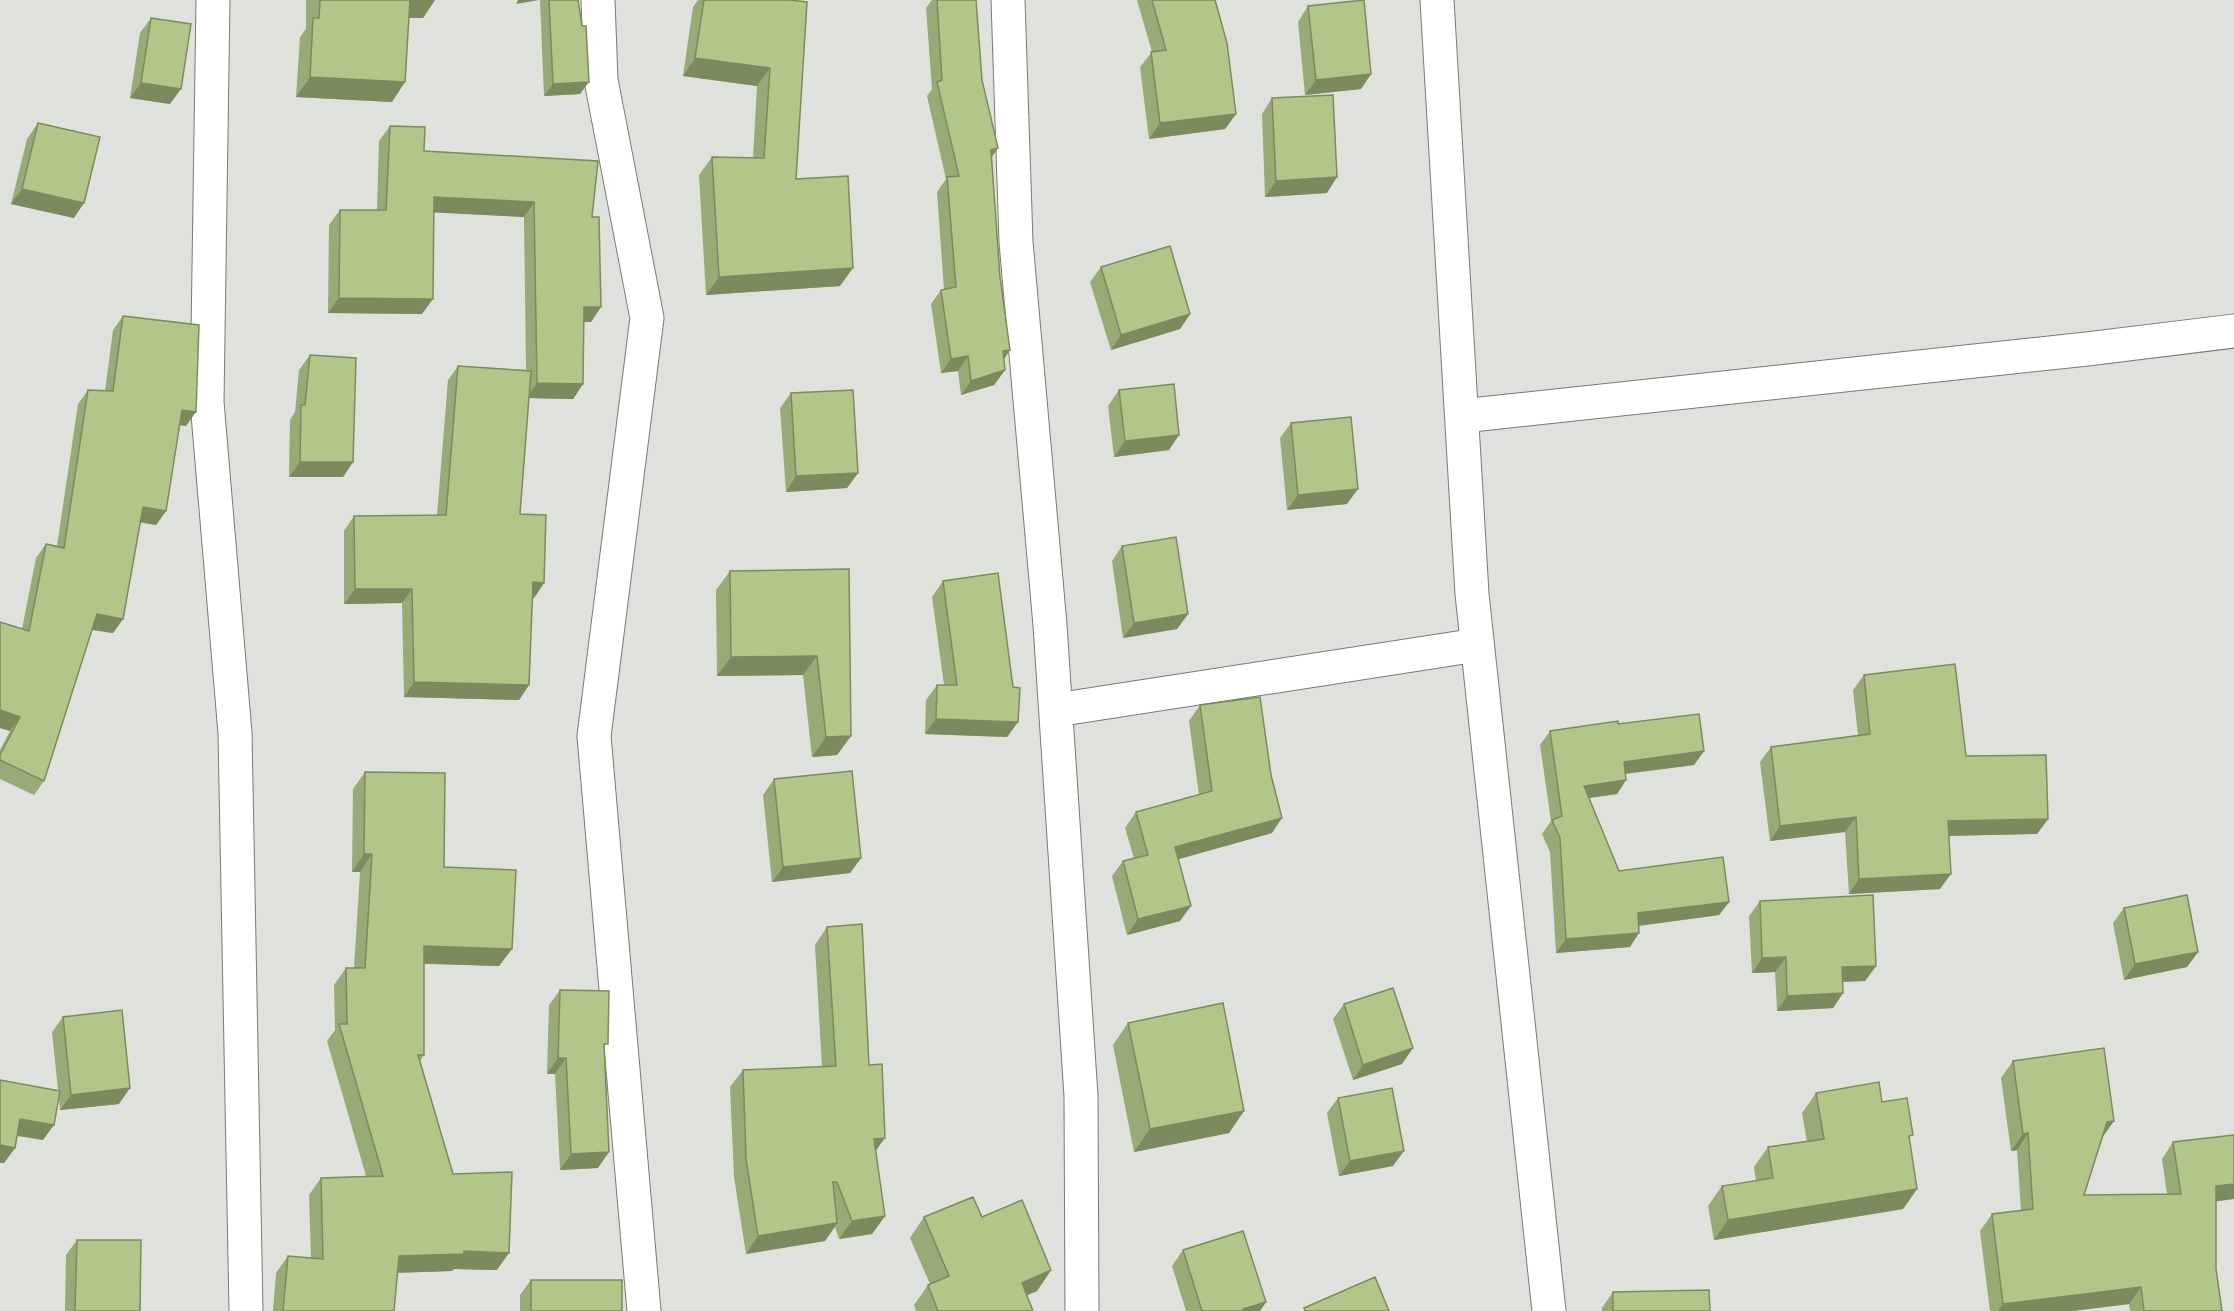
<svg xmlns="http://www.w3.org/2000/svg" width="2234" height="1311" font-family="Commissioner,sans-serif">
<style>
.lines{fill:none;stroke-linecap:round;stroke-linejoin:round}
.minor-casing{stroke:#797a77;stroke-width:35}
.minor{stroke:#fff;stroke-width:33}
.wall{fill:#98aa75}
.shaded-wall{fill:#7c8b5f}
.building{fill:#b1c688;stroke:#7c8b5f;stroke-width:1.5}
</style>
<rect width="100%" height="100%" fill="#dfe1dd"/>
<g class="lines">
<defs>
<path id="minor" d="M 213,0 L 207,402 L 235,733 L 246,1311
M 598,0 L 601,80 L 647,318 L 594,736 L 644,1311
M 1008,0 L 1016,242 L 1050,625 L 1081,1096 L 1082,1311
M 1437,0 L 1472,594 L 1549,1311
M 1462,416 L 2087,349 L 2234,331
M 1056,710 L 1477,645"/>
</defs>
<use href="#minor" class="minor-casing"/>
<use href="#minor" class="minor"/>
</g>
<path class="wall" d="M 306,0 L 435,0 L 423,18 L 409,18 L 392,102 L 296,97 L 300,37 L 306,29 Z
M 540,0 L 578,0 L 582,26 L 580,94 L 544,96 Z
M 698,0 L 790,0 L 796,179 L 840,286 L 706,295 L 699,175 L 712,157 L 753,158 L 757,86 L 683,76 L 693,7 Z
M 932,0 L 976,0 L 982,80 L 991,158 L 1000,277 L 1010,350 L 1004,359 L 1005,370 L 994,385 L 961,395 L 958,371 L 941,373 L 931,304 L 941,290 L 944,289 L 937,192 L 946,179 L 927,96 L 932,89 L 926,8 Z
M 1137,0 L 1215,0 L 1236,114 L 1225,129 L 1149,139 L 1140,67 L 1152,52 Z
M 1308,6 L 1371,74 L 1361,89 L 1305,95 L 1298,22 Z
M 151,18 L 170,104 L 130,98 L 140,33 Z
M 1272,98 L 1327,193 L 1265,197 L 1262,114 Z
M 38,123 L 74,218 L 11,204 L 27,139 Z
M 390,126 L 424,151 L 592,217 L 601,307 L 591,322 L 584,322 L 583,384 L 573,399 L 529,398 L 520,514 L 544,583 L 534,598 L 532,597 L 529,685 L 519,700 L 404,697 L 402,603 L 344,604 L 344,531 L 354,516 L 437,515 L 448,380 L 458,366 L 526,370 L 524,217 L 434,212 L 422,314 L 328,313 L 329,225 L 340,210 L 377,210 L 379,141 Z
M 1101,267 L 1190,314 L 1180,329 L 1111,350 L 1090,282 Z
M 123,316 L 186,426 L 180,425 L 166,511 L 156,525 L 140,522 L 123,619 L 113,633 L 92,630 L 44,781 L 34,795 L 0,779 L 0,750 L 10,731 L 0,728 L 0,622 L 22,629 L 36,558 L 46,544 L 57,546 L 78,404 L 88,390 L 105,391 L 113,330 Z
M 310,355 L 353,462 L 343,477 L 289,477 L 290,420 L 295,412 L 299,370 Z
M 1119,390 L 1169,450 L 1114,457 L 1108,406 Z
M 791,393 L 858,473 L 847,488 L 786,492 L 780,408 Z
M 1291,423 L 1347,504 L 1287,510 L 1280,438 Z
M 1122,546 L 1188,614 L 1177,629 L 1123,638 L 1112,561 Z
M 849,569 L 851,736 L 837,755 L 812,757 L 803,675 L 717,676 L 716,590 L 730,571 Z
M 943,581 L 1013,687 L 1018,722 L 1007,737 L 925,734 L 926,700 L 937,685 L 944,685 L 932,597 Z
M 1864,675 L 1966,756 L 2048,819 L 2037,834 L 1948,836 L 1940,889 L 1849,894 L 1845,832 L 1770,841 L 1760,762 L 1771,747 L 1858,735 L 1853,690 Z
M 1200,705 L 1272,833 L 1178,859 L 1180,921 L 1127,935 L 1112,876 L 1123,861 L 1134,858 L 1125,828 L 1136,812 L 1199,795 L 1189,721 Z
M 1618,724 L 1704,751 L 1694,765 L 1626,774 L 1626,780 L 1617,794 L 1589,798 L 1619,871 L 1729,902 L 1719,915 L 1639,926 L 1630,947 L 1556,953 L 1550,852 L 1542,834 L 1551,821 L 1540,745 L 1550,731 Z
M 365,772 L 512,949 L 499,966 L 424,964 L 424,1055 L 420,1061 L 453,1174 L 497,1270 L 454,1269 L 452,1271 L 397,1273 L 394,1311 L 273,1311 L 276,1273 L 288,1256 L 311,1258 L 309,1195 L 321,1178 L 366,1176 L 327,1041 L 335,1030 L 334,985 L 346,968 L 354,968 L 360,872 L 352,872 L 353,789 Z
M 774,779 L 861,858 L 850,873 L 772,882 L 763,795 Z
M 1760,901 L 1876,966 L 1865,981 L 1843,982 L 1843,993 L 1833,1008 L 1777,1011 L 1775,972 L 1752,973 L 1749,916 Z
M 2124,908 L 2198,952 L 2187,967 L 2124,980 L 2113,923 Z
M 827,927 L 869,1065 L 875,1152 L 885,1216 L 872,1234 L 839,1239 L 835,1227 L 825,1241 L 746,1254 L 734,1177 L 730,1087 L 743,1070 L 822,1067 L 815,945 Z
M 560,990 L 598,1168 L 560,1170 L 555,1074 L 547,1074 L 549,1005 Z
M 1344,1004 L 1402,1064 L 1353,1080 L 1333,1019 Z
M 63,1017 L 119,1104 L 60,1110 L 59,1098 L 43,1140 L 17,1136 L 15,1148 L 4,1163 L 0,1163 L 0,1080 L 58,1090 L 52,1032 Z
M 1128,1023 L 1244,1111 L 1229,1133 L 1134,1152 L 1113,1045 Z
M 2013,1061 L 2102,1138 L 2084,1195 L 2167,1194 L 2162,1159 L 2173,1142 L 2216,1201 L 2216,1269 L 2222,1311 L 2130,1311 L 2129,1304 L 2072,1311 L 1990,1311 L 1980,1231 L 1992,1214 L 2021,1210 L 2017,1150 L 2011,1151 L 2001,1078 Z
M 1816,1093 L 1882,1102 L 1909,1140 L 1917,1189 L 1903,1209 L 1714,1240 L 1708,1206 L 1722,1186 L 1756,1181 L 1754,1167 L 1768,1147 L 1807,1142 L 1802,1113 Z
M 1338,1098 L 1393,1166 L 1339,1176 L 1327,1113 Z
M 924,1217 L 982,1217 L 1051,1270 L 1037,1291 L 1027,1295 L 1033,1311 L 916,1311 L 914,1305 L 928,1285 L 930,1284 L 910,1238 Z
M 77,1240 L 140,1311 L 65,1311 L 66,1255 Z
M 1183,1250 L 1266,1302 L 1260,1311 L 1186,1311 L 1172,1266 Z
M 531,1280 L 622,1311 L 520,1311 L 520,1295 Z
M 1613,1292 L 1710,1311 L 1602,1311 L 1602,1308 Z"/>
<path class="shaded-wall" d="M 408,0 L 435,0 L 423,18 L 396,18 Z
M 518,0 L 539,0 L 516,4 Z
M 695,58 L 770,68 L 757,86 L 683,76 Z
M 1371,74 L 1361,89 L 1305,95 L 1316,80 Z
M 310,77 L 405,82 L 392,102 L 296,97 Z
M 589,82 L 580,94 L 544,96 L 553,84 Z
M 141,83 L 181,89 L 170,104 L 130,98 Z
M 1236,114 L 1225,129 L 1149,139 L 1160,123 Z
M 998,148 L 988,163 L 991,150 Z
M 1337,177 L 1327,193 L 1265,197 L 1276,181 Z
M 22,189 L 84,203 L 74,218 L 11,204 Z
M 434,197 L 534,202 L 524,217 L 424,212 Z
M 853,268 L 840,286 L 706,295 L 719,277 Z
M 339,298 L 433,299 L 422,314 L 328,313 Z
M 584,307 L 601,307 L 591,322 L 574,322 Z
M 1190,314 L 1180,329 L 1111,350 L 1121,335 Z
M 1010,350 L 1000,365 L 1003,351 Z
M 968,356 L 958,371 L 941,373 L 951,359 Z
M 1005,370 L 994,385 L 961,395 L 971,381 Z
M 537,383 L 583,384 L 573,399 L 527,398 Z
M 182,410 L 196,412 L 186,426 L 172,424 Z
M 1179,435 L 1169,450 L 1114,457 L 1125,441 Z
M 300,462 L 353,462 L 343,477 L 289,477 Z
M 858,473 L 847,488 L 786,492 L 796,476 Z
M 1358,489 L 1347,504 L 1287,510 L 1298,495 Z
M 143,507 L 166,511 L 156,525 L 133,521 Z
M 533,582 L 544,583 L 534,598 L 522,597 Z
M 355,589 L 412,589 L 402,603 L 344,604 Z
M 97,614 L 123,619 L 113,633 L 87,629 Z
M 1188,614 L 1177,629 L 1123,638 L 1134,623 Z
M 817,656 L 803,675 L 717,676 L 731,657 Z
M 414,682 L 529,685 L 519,700 L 404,697 Z
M 0,710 L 20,717 L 10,731 L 0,728 Z
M 936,719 L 1018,722 L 1007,737 L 925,734 Z
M 851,736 L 837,755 L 812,757 L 826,737 Z
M 1704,751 L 1694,765 L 1614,775 L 1624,762 Z
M 1626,780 L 1617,794 L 1574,800 L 1584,786 Z
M 1856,817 L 1845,832 L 1770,841 L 1780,826 Z
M 1282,818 L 1272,833 L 1165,863 L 1175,847 Z
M 2048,819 L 2037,834 L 1937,836 L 1948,821 Z
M 364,854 L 372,854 L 360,872 L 352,872 Z
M 861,858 L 850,873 L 772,882 L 783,867 Z
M 1951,874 L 1940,889 L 1849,894 L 1859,879 Z
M 1729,902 L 1719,915 L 1629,927 L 1638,913 Z
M 1191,906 L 1180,921 L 1127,935 L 1138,919 Z
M 1639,933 L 1630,947 L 1556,953 L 1566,939 Z
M 424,946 L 512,949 L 499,966 L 412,963 Z
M 2198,952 L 2187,967 L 2124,980 L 2135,964 Z
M 1786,957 L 1775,972 L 1752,973 L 1762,958 Z
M 1876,966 L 1865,981 L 1832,982 L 1842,967 Z
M 1843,993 L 1833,1008 L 1777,1011 L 1787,996 Z
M 1413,1048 L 1402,1064 L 1353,1080 L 1363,1065 Z
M 558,1058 L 566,1058 L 555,1074 L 547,1074 Z
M 130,1088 L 119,1104 L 60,1110 L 71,1095 Z
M 1244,1111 L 1229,1133 L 1134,1152 L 1150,1129 Z
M 20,1119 L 54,1125 L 43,1140 L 9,1134 Z
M 2114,1121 L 2102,1138 L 2107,1122 Z
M 2028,1133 L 2017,1150 L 2011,1151 L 2023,1134 Z
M 885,1138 L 872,1156 L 874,1139 Z
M 0,1145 L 15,1148 L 4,1163 L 0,1163 Z
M 1404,1151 L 1393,1166 L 1339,1176 L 1350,1161 Z
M 609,1152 L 598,1168 L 560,1170 L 571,1154 Z
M 2234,1184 L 2234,1199 L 2204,1203 L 2216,1186 Z
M 1917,1189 L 1903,1209 L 1714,1240 L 1728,1220 Z
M 885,1216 L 872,1234 L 839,1239 L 852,1221 Z
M 837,1223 L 825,1241 L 746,1254 L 758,1236 Z
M 464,1251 L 509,1253 L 497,1270 L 454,1269 L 452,1271 L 387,1273 L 399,1256 Z
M 1051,1270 L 1037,1291 L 1008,1303 L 1022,1283 Z
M 2141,1287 L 2129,1304 L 2072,1311 L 1998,1311 L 2003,1304 Z
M 1266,1302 L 1260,1311 L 1242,1311 L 1243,1309 Z"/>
<path class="building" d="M 320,0 L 410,0 L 405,82 L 310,77 L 313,18 L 319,18 Z
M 549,0 L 578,0 L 582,26 L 586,26 L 589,82 L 553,84 Z
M 704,0 L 790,0 L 807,2 L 796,179 L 848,176 L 853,268 L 719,277 L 712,157 L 764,158 L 770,68 L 695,58 Z
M 937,0 L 976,0 L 982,80 L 998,148 L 991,150 L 1000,277 L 1010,350 L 1003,351 L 1005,370 L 971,381 L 968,356 L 951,359 L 941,290 L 956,287 L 947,177 L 959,176 L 937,82 L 942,80 Z
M 1152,0 L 1215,0 L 1227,43 L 1236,114 L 1160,123 L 1151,52 L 1166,50 Z
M 1364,0 L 1371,74 L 1316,80 L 1308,6 Z
M 151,18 L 191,24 L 181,89 L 141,83 Z
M 1333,95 L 1337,177 L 1276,181 L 1272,98 Z
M 38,123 L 100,137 L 84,203 L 22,189 Z
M 390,126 L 425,127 L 424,151 L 598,161 L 592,217 L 599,217 L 601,307 L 584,307 L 583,384 L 537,383 L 534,202 L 434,197 L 433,299 L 339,298 L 340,210 L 386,210 Z
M 1170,246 L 1190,314 L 1121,335 L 1101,267 Z
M 123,316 L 199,325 L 196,412 L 182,410 L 166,511 L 143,507 L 123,619 L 97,614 L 44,781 L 0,760 L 0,755 L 20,717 L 0,710 L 0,622 L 29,631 L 46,544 L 64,548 L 88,390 L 113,391 Z
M 310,355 L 356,358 L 353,462 L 300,462 L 301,405 L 305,405 Z
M 458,366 L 531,371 L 520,514 L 546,515 L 544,583 L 533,582 L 529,685 L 414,682 L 412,589 L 355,589 L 354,516 L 446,515 Z
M 1174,384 L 1179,435 L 1125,441 L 1119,390 Z
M 853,390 L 858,473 L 796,476 L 791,393 Z
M 1351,417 L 1358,489 L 1298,495 L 1291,423 Z
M 1176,537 L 1188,614 L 1134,623 L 1122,546 Z
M 849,569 L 851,736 L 826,737 L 817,656 L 731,657 L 730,571 Z
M 998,573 L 1013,687 L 1020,688 L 1018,722 L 936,719 L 937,685 L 957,685 L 943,581 Z
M 1955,664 L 1966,756 L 2046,755 L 2048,819 L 1948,821 L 1951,874 L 1859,879 L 1856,817 L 1780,826 L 1771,747 L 1870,734 L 1864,675 Z
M 1260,697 L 1271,775 L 1282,818 L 1175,847 L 1191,906 L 1138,919 L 1123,861 L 1148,855 L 1136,812 L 1212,791 L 1200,705 Z
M 1699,714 L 1704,751 L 1624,762 L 1626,780 L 1584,786 L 1619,871 L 1723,857 L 1729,902 L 1638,913 L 1639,933 L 1566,939 L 1560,838 L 1552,820 L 1562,816 L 1550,731 L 1618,721 L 1618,724 Z
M 852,771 L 861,858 L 783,867 L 774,779 Z
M 365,772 L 445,773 L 444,867 L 516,870 L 512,949 L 424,946 L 424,1055 L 418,1055 L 453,1174 L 512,1172 L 509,1253 L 464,1251 L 464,1254 L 399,1256 L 394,1311 L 283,1311 L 288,1256 L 323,1259 L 321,1178 L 383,1176 L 339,1024 L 347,1024 L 346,968 L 365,968 L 372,854 L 364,854 Z
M 1873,895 L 1876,966 L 1842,967 L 1843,993 L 1787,996 L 1786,957 L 1762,958 L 1760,901 Z
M 2187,895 L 2198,952 L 2135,964 L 2124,908 Z
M 862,924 L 869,1065 L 882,1064 L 885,1138 L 874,1139 L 885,1216 L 852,1221 L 837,1182 L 833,1182 L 837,1223 L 758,1236 L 746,1159 L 743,1070 L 836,1066 L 827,927 Z
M 1393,988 L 1413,1048 L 1363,1065 L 1344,1004 Z
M 560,990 L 609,991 L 608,1044 L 604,1044 L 609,1152 L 571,1154 L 566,1058 L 558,1058 Z
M 1223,1003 L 1244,1111 L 1150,1129 L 1128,1023 Z
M 122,1010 L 130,1088 L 71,1095 L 63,1017 Z
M 2104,1048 L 2114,1121 L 2107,1122 L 2084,1195 L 2181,1194 L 2173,1142 L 2234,1135 L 2234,1184 L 2216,1186 L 2216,1269 L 2222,1311 L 2144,1311 L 2141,1287 L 2003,1304 L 1992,1214 L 2033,1209 L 2028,1133 L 2023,1134 L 2013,1061 Z
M 0,1080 L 60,1091 L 54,1125 L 20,1119 L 15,1148 L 0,1145 Z
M 1879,1082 L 1882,1102 L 1907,1098 L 1913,1135 L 1909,1136 L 1917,1189 L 1728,1220 L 1722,1186 L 1773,1178 L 1768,1147 L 1824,1139 L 1816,1093 Z
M 1392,1088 L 1404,1151 L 1350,1161 L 1338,1098 Z
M 973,1197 L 982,1217 L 1022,1200 L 1051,1270 L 1022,1283 L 1033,1311 L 938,1311 L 928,1285 L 949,1276 L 924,1217 Z
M 1243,1231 L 1266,1302 L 1243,1309 L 1243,1311 L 1202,1311 L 1183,1250 Z
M 77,1240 L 141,1240 L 140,1311 L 75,1311 Z
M 1375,1277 L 1389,1311 L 1305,1311 L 1304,1308 Z
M 531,1280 L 622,1280 L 622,1311 L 531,1311 Z
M 1709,1290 L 1710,1311 L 1613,1311 L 1613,1292 Z"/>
</svg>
